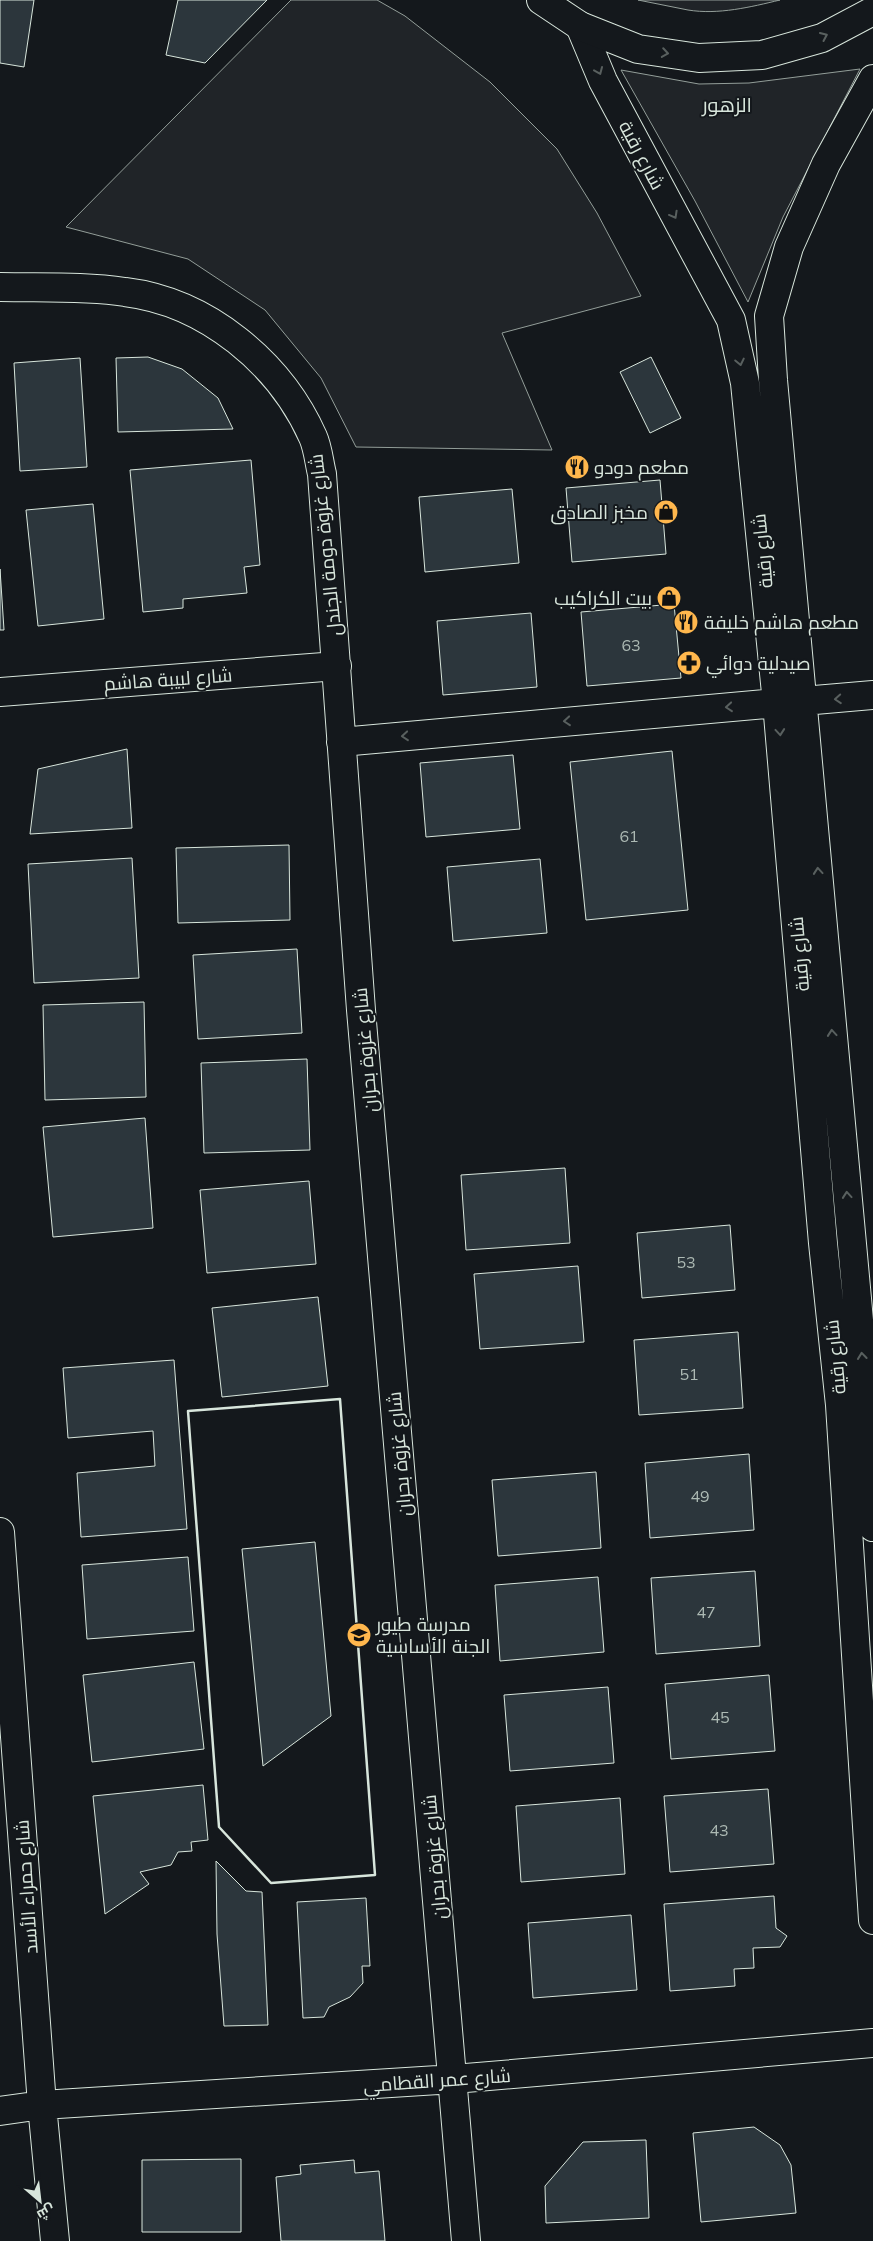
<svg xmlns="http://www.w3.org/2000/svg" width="873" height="2241" font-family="Mulish,Cairo,sans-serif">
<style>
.green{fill:#202428;stroke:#939e99}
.building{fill:#2c363c;stroke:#d8e6dc}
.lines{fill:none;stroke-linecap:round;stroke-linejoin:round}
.minor-casing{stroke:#d8e6dc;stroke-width:30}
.major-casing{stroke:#d8e6dc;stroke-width:30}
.minor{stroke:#14181c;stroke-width:28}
.major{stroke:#14181c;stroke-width:28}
.wall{stroke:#d8e6dc;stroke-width:2.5}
.oneway{stroke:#59605f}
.labels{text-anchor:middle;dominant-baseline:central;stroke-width:4;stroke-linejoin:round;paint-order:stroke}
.number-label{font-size:16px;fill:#adbab4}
.street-label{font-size:19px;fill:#d8e6dc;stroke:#14181c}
.poi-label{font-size:19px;fill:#d8e6dc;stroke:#14181c;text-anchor:start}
.neighbourhood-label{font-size:20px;fill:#d8e6dc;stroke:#14181c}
</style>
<rect width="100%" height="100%" fill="#14181c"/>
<path class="green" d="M 291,0 L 377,0 L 405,16 L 490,82 L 557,149 L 597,213 L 641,296 L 502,333 L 552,450 L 356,447 L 321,378 L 265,310 L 188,259 L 66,227 Z
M 638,0 L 780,0 C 751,7 718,15 688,10 C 671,7 655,3 638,0 Z
M 860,69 L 783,217 L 748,302 L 695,201 L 621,70 L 699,84 L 749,83 Z"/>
<path class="building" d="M 0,0 L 34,0 L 24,67 L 0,63 Z
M 178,0 L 267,0 L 205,63 L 166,55 Z
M 148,357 L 182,369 L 218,398 L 233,429 L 118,432 L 116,358 Z
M 651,357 L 681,418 L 650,433 L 620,372 Z
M 80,358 L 87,467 L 20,471 L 14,363 Z
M 251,460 L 260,565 L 244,567 L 247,593 L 183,599 L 183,608 L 143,612 L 130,470 Z
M 660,480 L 666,554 L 572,562 L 566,488 Z
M 512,489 L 519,563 L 425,572 L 419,497 Z
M 93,504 L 104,619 L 38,626 L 26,510 Z
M 0,569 L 4,630 L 0,630 Z
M 674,604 L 681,678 L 587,686 L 581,612 Z
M 531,613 L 537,687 L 443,695 L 437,621 Z
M 127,749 L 132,828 L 30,834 L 38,769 Z
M 672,751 L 688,910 L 586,920 L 570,762 Z
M 513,755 L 520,829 L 426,837 L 420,763 Z
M 289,845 L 290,920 L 178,923 L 176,848 Z
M 132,858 L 139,978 L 34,983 L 28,864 Z
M 540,859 L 547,933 L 453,941 L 447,867 Z
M 297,949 L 302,1033 L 198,1039 L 193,955 Z
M 144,1002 L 146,1097 L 45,1100 L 43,1005 Z
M 307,1059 L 310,1150 L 204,1153 L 201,1063 Z
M 145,1118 L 153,1228 L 53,1237 L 43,1127 Z
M 565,1168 L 570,1243 L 466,1250 L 461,1175 Z
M 309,1181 L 316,1264 L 207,1273 L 200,1190 Z
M 730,1225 L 735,1290 L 642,1298 L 637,1233 Z
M 578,1266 L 584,1342 L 480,1349 L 474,1274 Z
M 318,1297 L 328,1386 L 222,1397 L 212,1308 Z
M 738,1332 L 743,1408 L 639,1415 L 634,1340 Z
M 174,1360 L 187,1529 L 81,1537 L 77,1473 L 155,1466 L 153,1431 L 68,1438 L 63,1368 Z
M 749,1454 L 754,1530 L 650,1538 L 645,1463 Z
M 596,1472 L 601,1548 L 498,1556 L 492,1480 Z
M 315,1542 L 331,1716 L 263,1766 L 242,1549 Z
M 188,1557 L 194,1631 L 87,1639 L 82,1565 Z
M 755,1571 L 760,1646 L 656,1654 L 651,1578 Z
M 598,1577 L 604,1652 L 500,1661 L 495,1585 Z
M 194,1662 L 204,1749 L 92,1762 L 83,1675 Z
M 769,1675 L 775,1751 L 671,1759 L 665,1684 Z
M 608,1687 L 614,1763 L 510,1771 L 504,1695 Z
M 203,1785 L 208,1840 L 191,1842 L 192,1851 L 178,1852 L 171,1865 L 140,1872 L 149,1884 L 105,1914 L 93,1796 Z
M 768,1789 L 774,1864 L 670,1872 L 664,1796 Z
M 620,1798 L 625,1874 L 521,1882 L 516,1806 Z
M 216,1861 L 246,1891 L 262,1892 L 268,2025 L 224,2026 L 217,1934 Z
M 774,1896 L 776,1928 L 787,1936 L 780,1947 L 753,1948 L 754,1968 L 734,1969 L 735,1986 L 670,1991 L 664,1904 Z
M 366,1898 L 370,1966 L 362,1966 L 363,1983 L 350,1997 L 329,2007 L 324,2017 L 303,2018 L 297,1902 Z
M 631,1915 L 637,1990 L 533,1998 L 528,1923 Z
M 754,2127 L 780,2145 L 791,2165 L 796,2213 L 701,2222 L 693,2133 Z
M 646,2140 L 649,2218 L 546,2223 L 545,2186 L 583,2142 Z
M 241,2159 L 241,2232 L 142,2232 L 142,2160 Z
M 354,2160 L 355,2173 L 379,2171 L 385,2241 L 281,2241 L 276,2177 L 301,2174 L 300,2165 Z"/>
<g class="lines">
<defs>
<path id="minor" d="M 580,26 L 603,81 L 731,320 L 745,383 L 777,703 L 823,1243 L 840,1405 L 873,1920
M 873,79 L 826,164 L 789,247 L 769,316 L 773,380 L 867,1408 L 873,1527
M 0,287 C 41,288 84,286 125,292 C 207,302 280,363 313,437 C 318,448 319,462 322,474 L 361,1010 L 466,2241
M 0,692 L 337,666
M 803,701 L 873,695
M 341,742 L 777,703
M 0,1532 L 42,2105 L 55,2241
M 0,2111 L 42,2105 L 454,2079 L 873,2043"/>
<path id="major" d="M 541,0 L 580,26 L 638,49 L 699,58 L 762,55 L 822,38 L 873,11"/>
</defs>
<use href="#minor" class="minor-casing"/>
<use href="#major" class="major-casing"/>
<use href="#minor" class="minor"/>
<use href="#major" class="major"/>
<path class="wall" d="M 340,1399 L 375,1875 L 271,1883 L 219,1827 L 188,1411 Z"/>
</g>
<defs><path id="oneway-chevron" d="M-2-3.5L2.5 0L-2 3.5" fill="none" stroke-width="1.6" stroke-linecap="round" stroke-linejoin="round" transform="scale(1.25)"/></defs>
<g class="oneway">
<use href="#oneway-chevron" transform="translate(824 36) rotate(-24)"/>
<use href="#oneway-chevron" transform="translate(665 53) rotate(9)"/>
<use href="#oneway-chevron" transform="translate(599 71) rotate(67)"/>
<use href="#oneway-chevron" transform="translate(674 215) rotate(61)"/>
<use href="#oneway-chevron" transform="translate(740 362) rotate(78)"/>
<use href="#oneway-chevron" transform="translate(838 699) rotate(176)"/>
<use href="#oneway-chevron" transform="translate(729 707) rotate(175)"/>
<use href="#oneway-chevron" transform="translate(567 721) rotate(175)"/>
<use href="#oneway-chevron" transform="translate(780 732) rotate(85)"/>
<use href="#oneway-chevron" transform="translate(405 736) rotate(175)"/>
<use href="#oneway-chevron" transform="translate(818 871) rotate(-95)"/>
<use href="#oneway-chevron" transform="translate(832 1033) rotate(-95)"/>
<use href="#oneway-chevron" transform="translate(847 1195) rotate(-95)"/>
<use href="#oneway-chevron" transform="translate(862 1356) rotate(-96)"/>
</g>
<defs>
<symbol id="restaurant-disc" viewBox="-11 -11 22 22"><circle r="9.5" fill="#ffb74d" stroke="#14181c"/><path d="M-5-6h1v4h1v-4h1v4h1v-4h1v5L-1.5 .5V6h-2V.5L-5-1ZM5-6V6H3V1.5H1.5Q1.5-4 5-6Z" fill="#111"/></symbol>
<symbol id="shop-disc" viewBox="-11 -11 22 22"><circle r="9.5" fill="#ffb74d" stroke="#14181c"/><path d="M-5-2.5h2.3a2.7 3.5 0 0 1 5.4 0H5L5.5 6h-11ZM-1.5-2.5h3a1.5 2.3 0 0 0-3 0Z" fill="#111"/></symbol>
<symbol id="pharmacy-disc" viewBox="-11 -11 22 22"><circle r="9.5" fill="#ffb74d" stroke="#14181c"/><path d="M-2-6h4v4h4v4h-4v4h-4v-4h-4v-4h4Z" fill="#111"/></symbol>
<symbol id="school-disc" viewBox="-11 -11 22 22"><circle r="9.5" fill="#ffb74d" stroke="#14181c"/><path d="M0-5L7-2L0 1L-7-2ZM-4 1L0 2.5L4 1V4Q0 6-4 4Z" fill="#111"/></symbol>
</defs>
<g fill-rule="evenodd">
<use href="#restaurant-disc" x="563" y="453" width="28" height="28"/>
<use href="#shop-disc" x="652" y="498" width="28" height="28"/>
<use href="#shop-disc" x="655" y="584" width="28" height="28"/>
<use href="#restaurant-disc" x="672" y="608" width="28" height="28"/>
<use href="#pharmacy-disc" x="675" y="649" width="28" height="28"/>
<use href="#school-disc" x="345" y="1621" width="28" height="28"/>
</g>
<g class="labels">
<g class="number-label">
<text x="631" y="645">63</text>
<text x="629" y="836">61</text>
<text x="686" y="1262">53</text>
<text x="689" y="1374">51</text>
<text x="700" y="1496">49</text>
<text x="706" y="1612">47</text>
<text x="720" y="1717">45</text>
<text x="719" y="1830">43</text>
</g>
<g class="street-label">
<text transform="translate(642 155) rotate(62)">شارع رقية</text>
<text transform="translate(325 545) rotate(-96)">شارع غزوة دومة الجندل</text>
<text transform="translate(762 551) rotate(-96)">شارع رقية</text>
<text transform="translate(168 679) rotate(-4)">شارع لبيبة هاشم</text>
<text transform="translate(799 954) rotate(-95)">شارع رقية</text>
<text transform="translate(365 1050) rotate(-95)">شارع غزوة بحران</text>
<text transform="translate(835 1357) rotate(-96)">شارع رقية</text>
<text transform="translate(399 1454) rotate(-95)">شارع غزوة بحران</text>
<text transform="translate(434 1857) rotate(-95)">شارع غزوة بحران</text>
<text transform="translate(26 1887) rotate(-94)">شارع حمراء الأسد</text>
<text transform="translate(437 2080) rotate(-4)">شارع عمر القطامي</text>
</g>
<g class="poi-label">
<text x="594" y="467">مطعم دودو</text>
<text x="648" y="512" text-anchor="end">مخبز الصادق</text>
<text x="652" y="598" text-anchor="end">بيت الكراكيب</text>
<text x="704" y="622">مطعم هاشم خليفة</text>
<text x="706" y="663">صيدلية دوائي</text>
<text x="376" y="1624">مدرسة طيور<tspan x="376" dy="22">الجنة الأساسية</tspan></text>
</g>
<g class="neighbourhood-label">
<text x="727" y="104">الزهور</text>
</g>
</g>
<g transform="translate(40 2201) rotate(152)" stroke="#14181c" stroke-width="4" paint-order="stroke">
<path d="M0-4L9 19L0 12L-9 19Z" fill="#d8e6dc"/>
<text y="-8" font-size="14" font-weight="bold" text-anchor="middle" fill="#d8e6dc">ش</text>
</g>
</svg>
